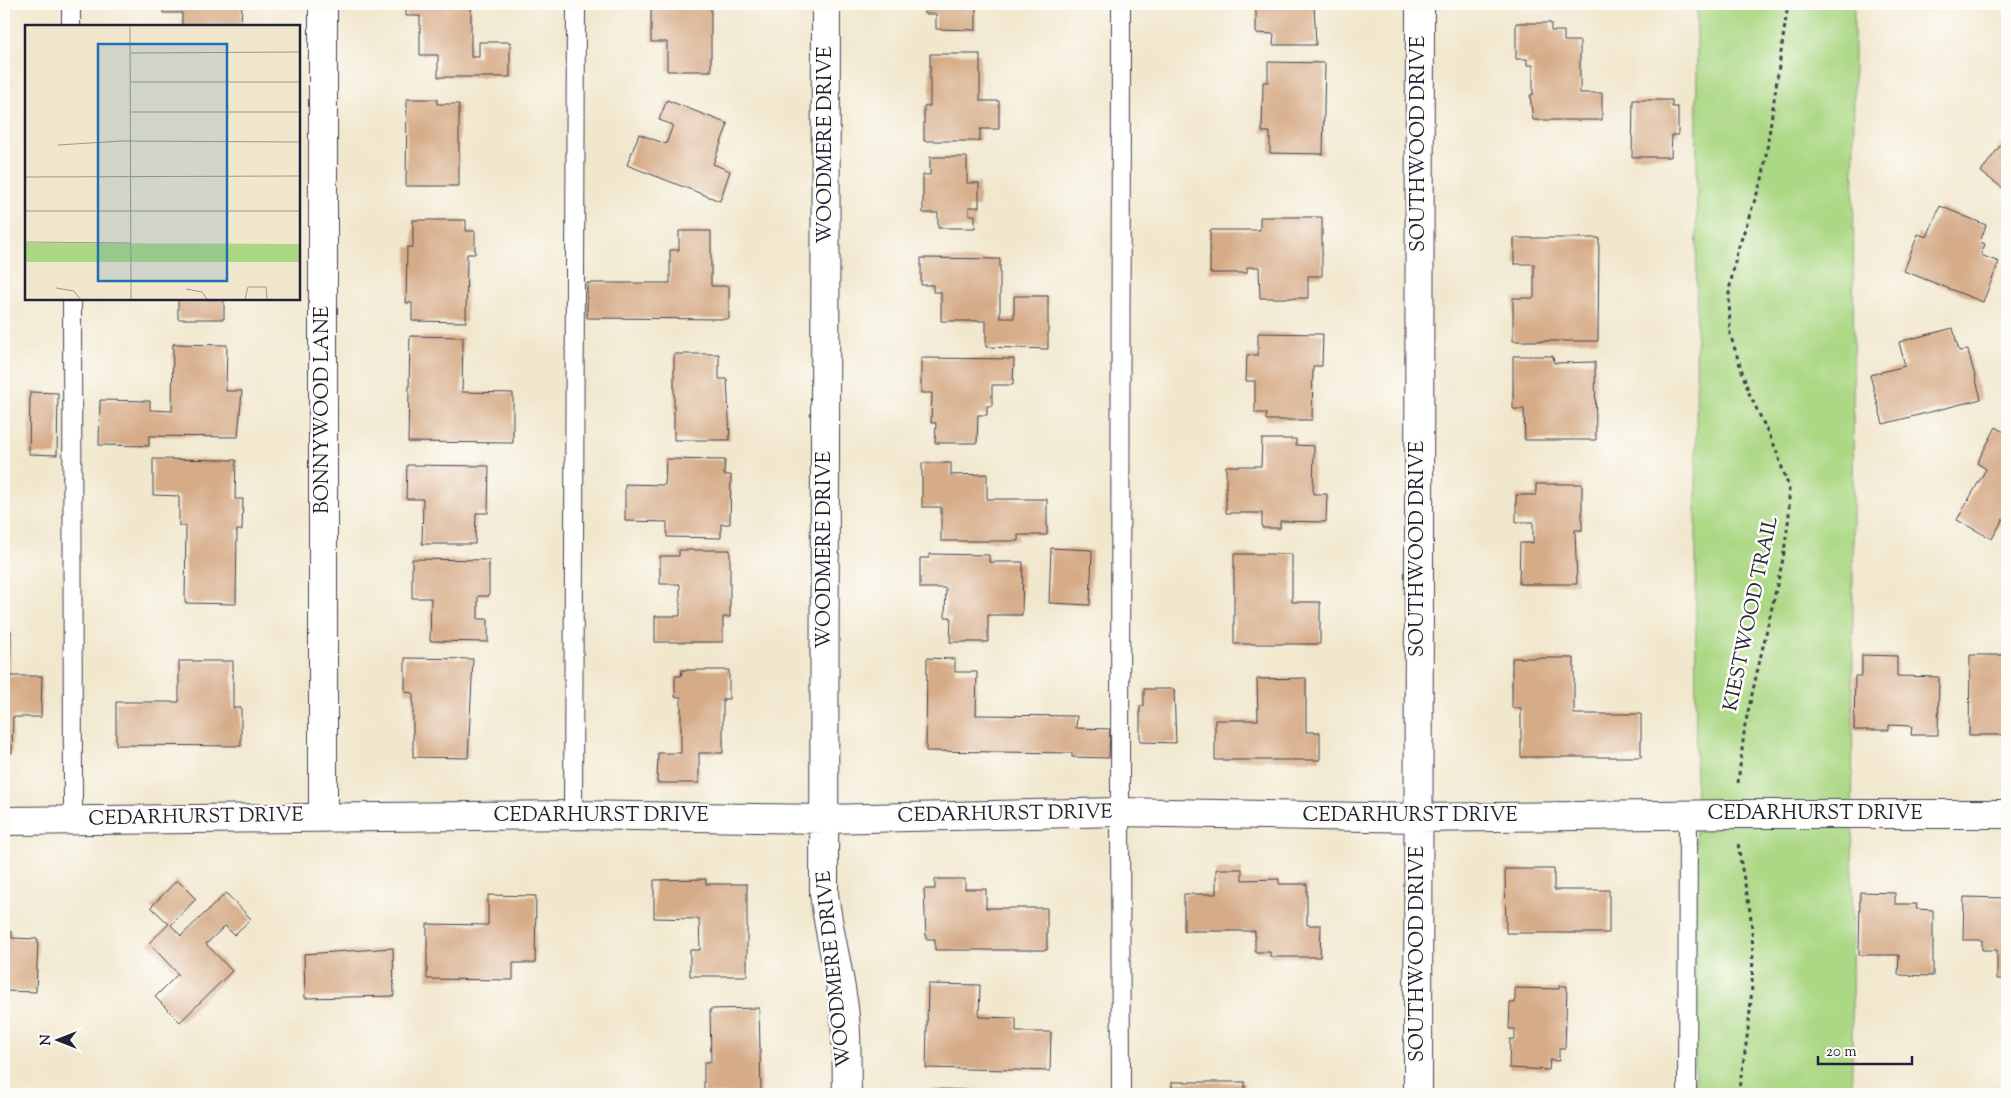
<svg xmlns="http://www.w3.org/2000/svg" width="2011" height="1098" font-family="'Sorts Mill Goudy',serif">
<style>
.green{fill:#acd885;stroke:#677d60}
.building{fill:#d6ab87}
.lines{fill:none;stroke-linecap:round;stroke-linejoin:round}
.lane-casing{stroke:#414051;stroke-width:20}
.street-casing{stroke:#414051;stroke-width:30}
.path{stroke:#414051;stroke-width:3;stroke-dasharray:4 4;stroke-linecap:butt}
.lane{stroke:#fff;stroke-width:18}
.street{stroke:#fff;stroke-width:28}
.labels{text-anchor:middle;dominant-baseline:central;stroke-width:5;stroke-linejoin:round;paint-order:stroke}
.street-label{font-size:20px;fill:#22223b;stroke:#fdfcf7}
.inset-road{fill:none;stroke:#9e9893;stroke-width:1}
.view{fill:#1f6fb2;fill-opacity:0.15;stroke:#1f6fb2;stroke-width:2.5}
.inset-edge{fill:none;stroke:#22223b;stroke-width:2.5}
</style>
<rect width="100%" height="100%" fill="#fdfcf7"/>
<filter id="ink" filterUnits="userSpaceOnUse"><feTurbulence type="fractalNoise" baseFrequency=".02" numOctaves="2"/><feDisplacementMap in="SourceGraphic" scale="10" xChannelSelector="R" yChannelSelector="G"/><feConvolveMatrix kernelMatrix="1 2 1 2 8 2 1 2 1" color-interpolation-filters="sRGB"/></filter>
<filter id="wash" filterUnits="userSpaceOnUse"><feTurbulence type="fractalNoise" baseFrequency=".0096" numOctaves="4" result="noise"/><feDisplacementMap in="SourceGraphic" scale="20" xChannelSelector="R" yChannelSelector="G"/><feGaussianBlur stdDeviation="1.12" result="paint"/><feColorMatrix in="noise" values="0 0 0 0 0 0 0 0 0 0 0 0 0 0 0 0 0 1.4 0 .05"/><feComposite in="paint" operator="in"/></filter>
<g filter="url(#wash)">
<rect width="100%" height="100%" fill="#f1e7cd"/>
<path class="green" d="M 1697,4 L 1854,4 L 1852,1094 L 1695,1094 Z"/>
<g id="blocks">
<path class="building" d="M 163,4 L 242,4 L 241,26 L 182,26 L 182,13 L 163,13 Z
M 406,4 L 471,4 L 471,57 L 479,57 L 479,42 L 510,42 L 510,77 L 438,77 L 438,55 L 420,55 L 420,16 L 406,16 Z
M 666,4 L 711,4 L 711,71 L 667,71 L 667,42 L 651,42 L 651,5 Z
M 925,4 L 976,4 L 976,30 L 936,29 L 936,14 L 924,14 Z
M 1256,4 L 1314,4 L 1316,45 L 1273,45 L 1274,34 L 1256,33 Z
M 1516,23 L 1551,23 L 1551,31 L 1564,31 L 1564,41 L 1580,41 L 1580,93 L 1602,93 L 1602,120 L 1533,120 L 1530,95 L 1533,95 L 1533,65 L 1527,65 L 1527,59 L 1516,59 Z
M 930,54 L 980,54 L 980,101 L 999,101 L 999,129 L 980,129 L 980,141 L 924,141 L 924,106 L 930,106 Z
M 1268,62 L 1325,63 L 1323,154 L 1270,153 L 1270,132 L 1262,132 L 1263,82 L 1268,82 Z
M 407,99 L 437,99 L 437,104 L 459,104 L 459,186 L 406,186 Z
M 667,100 L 728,124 L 713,164 L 730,171 L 720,201 L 627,165 L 639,134 L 666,144 L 673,125 L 659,120 Z
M 1633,100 L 1672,100 L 1672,107 L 1678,107 L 1678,135 L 1672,135 L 1671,157 L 1632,157 Z
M 2007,136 L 2007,191 L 1981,172 Z
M 930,157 L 967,157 L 967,183 L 979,183 L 979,207 L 969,207 L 969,215 L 975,215 L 975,228 L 938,228 L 938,213 L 923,213 L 923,175 L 930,175 Z
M 1940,206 L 1986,225 L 1980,242 L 1985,244 L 1981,255 L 1999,262 L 1983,302 L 1904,271 L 1918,234 L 1927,237 Z
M 1260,217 L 1322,217 L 1322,276 L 1308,276 L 1308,298 L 1260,298 L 1259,267 L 1247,267 L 1247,273 L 1210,273 L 1210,230 L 1260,230 Z
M 413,220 L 466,220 L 466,231 L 475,231 L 475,254 L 467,254 L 466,322 L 412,321 L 412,303 L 406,303 L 407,247 L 413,247 Z
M 679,231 L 711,231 L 711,286 L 729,286 L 729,319 L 587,318 L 587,283 L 670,283 L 670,250 L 679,250 Z
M 1514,238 L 1599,238 L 1598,341 L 1513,341 L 1513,298 L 1534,298 L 1534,264 L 1514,264 Z
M 921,258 L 1000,259 L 1000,318 L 1014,318 L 1014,296 L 1048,296 L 1048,349 L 986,347 L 986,321 L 941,321 L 941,292 L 933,292 L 933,285 L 921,285 Z
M 178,299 L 224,299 L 224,319 L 178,319 Z
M 1953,328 L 1959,351 L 1968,350 L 1981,399 L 1883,424 L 1870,375 L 1905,366 L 1899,342 Z
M 1258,333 L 1323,334 L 1322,366 L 1313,366 L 1312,420 L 1266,420 L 1266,413 L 1255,413 L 1255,381 L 1246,381 L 1247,355 L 1258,355 Z
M 410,336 L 463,337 L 462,392 L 513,393 L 513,443 L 408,442 Z
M 173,344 L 227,345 L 226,391 L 242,391 L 238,437 L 149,436 L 149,446 L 99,445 L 100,400 L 150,401 L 150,410 L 172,411 Z
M 674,354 L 719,354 L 719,379 L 727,379 L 730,440 L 674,440 Z
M 1513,356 L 1553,356 L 1554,363 L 1595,362 L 1596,440 L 1525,440 L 1524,409 L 1513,409 Z
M 921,358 L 1014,359 L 1013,385 L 992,385 L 992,406 L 987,406 L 987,415 L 978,415 L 977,443 L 935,443 L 936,423 L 931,423 L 932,393 L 921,393 Z
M 30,392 L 58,393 L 57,455 L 29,454 Z
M 1996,427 L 2007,434 L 2007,522 L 2003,519 L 1992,539 L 1957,520 L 1986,469 L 1977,463 Z
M 1262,439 L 1296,439 L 1296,445 L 1314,446 L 1313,494 L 1327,494 L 1326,522 L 1280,521 L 1280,528 L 1262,528 L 1262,513 L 1226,513 L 1226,466 L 1261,466 Z
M 153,459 L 236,460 L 235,499 L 243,499 L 242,530 L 237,530 L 236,604 L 185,603 L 186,526 L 179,526 L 179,496 L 153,495 Z
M 666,459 L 725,460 L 724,475 L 731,475 L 730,524 L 721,524 L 721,538 L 667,537 L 667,522 L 625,521 L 625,484 L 665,485 Z
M 922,463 L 951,463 L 951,475 L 987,474 L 987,499 L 1047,499 L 1047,535 L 1018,535 L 1018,541 L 941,541 L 941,507 L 922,507 Z
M 407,465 L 489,466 L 488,513 L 476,513 L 475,544 L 422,544 L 423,499 L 406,499 Z
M 1536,484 L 1582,484 L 1582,530 L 1575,530 L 1577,584 L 1519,584 L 1520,543 L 1533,543 L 1533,522 L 1516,522 L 1516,495 L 1536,495 Z
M 1051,548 L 1092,550 L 1090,605 L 1049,603 Z
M 679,550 L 730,550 L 730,617 L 723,617 L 723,642 L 655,642 L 655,616 L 680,616 L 680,584 L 660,584 L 660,556 L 679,556 Z
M 929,554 L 989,555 L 989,562 L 1023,562 L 1022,615 L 988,615 L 988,642 L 950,642 L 951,617 L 945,617 L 946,588 L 920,588 L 920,558 L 929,558 Z
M 1234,554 L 1292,554 L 1292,602 L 1320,602 L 1320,644 L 1234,644 Z
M 412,559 L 489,560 L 489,596 L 478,596 L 478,619 L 488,619 L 488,642 L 430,641 L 431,598 L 412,598 Z
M 4,631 L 11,631 L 10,676 L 42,676 L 41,717 L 13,717 L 12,753 L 4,753 Z
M 1862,655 L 1897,656 L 1897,676 L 1939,677 L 1938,735 L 1911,735 L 1912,726 L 1889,725 L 1889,730 L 1854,730 L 1855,676 L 1862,676 Z
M 1970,655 L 2007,655 L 2007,708 L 2005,708 L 2005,735 L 1969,735 Z
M 405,658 L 473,659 L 468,758 L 413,757 L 413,693 L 405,692 Z
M 927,658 L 955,659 L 955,672 L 977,672 L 976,715 L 1077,716 L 1076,728 L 1110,729 L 1109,758 L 1072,757 L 1072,753 L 926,751 Z
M 1512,658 L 1574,658 L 1574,714 L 1641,714 L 1641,757 L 1521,757 L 1521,708 L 1512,708 Z
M 179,661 L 233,661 L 233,708 L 241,708 L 241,746 L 116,745 L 116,702 L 179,702 Z
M 682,670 L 729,670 L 729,699 L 723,699 L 723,753 L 699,753 L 699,783 L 657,783 L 658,753 L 681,753 L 681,697 L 675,697 L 675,676 L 681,676 Z
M 1306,678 L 1306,732 L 1320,732 L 1320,760 L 1215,760 L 1215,720 L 1258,720 L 1257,679 Z
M 1144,689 L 1174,689 L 1176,743 L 1140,742 L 1140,706 L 1144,706 Z
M 1216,869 L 1242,869 L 1242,880 L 1279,879 L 1279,884 L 1307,884 L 1307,925 L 1321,925 L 1320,957 L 1270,957 L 1270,952 L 1255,952 L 1255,931 L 1184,931 L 1184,894 L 1216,894 Z
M 1505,869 L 1554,869 L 1554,890 L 1609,890 L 1609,933 L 1506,933 Z
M 706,879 L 706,884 L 747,884 L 747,976 L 690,976 L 690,950 L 700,950 L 699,919 L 654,918 L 654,880 Z
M 935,879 L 965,879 L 965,889 L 986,889 L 986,908 L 1047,908 L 1047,950 L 935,950 L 935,939 L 926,939 L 924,889 L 935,889 Z
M 177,880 L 196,899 L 171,925 L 181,936 L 226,893 L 251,919 L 234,935 L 225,926 L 206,944 L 232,971 L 180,1022 L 155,997 L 178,974 L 149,943 L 169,924 L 151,907 Z
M 1860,892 L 1895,893 L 1895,904 L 1917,904 L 1916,909 L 1933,910 L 1933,976 L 1898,975 L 1899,955 L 1859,955 Z
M 488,895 L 536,896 L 535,963 L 513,963 L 513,980 L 427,979 L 427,924 L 488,925 Z
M 1964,897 L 2007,898 L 2007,979 L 1997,979 L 1997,950 L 1982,950 L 1982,940 L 1963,940 Z
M 4,931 L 12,932 L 12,938 L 38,939 L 36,992 L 4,991 Z
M 393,948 L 394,996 L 305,998 L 304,954 Z
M 928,984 L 980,985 L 979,1017 L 1016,1018 L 1016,1032 L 1051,1032 L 1050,1071 L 926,1068 Z
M 1559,986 L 1567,986 L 1565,1049 L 1559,1049 L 1559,1061 L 1550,1060 L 1549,1070 L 1509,1068 L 1510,1039 L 1515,1039 L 1515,1029 L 1509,1029 L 1510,1003 L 1515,1003 L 1515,988 L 1559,989 Z
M 759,1008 L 761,1093 L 704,1094 L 704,1062 L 711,1062 L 710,1009 Z
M 1172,1082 L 1245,1082 L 1245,1094 L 1172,1094 Z
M 923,1089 L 984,1090 L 984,1094 L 923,1094 Z
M 1509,1090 L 1556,1091 L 1556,1094 L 1509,1094 Z"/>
</g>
</g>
<g filter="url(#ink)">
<use href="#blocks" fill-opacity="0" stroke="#414051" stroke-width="1"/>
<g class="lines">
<defs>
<path id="lane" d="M 71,4 L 71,26
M 1121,4 L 1120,812 L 1121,1094
M 72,299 L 73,820
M 573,815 L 576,4
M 1687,1094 L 1688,815"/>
<path id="street" d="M 826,4 L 824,893 C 828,928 837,961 842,995 C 848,1027 846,1061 847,1094
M 323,817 L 323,4
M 4,821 L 573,815 L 825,819 L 1120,812 L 1418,818 L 1736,814 L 2007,814
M 1418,1094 L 1420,4"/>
</defs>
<use href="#lane" class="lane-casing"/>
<use href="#street" class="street-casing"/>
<path class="path" d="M 1738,783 L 1745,725 L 1783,559 L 1789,516 L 1789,488 L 1775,447 L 1749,393 L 1730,334 L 1729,291 L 1737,252 L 1763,176 L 1788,4
M 1738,1094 C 1748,1038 1755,987 1752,930 C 1750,900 1741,872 1738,842"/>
<use href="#lane" class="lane"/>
<use href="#street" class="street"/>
</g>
</g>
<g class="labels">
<g class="street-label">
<text transform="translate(1419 144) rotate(-90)">SOUTHWOOD DRIVE</text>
<text transform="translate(826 145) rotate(-90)">WOODMERE DRIVE</text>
<text transform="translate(323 410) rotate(-90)">BONNYWOOD LANE</text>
<text transform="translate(1418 549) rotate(-90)">SOUTHWOOD DRIVE</text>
<text transform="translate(825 550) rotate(-90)">WOODMERE DRIVE</text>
<text transform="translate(1752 614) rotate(-78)">KIESTWOOD TRAIL</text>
<text x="1815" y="814">CEDARHURST DRIVE</text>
<text transform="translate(1005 815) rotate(-1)">CEDARHURST DRIVE</text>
<text x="601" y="816">CEDARHURST DRIVE</text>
<text x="1410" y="816">CEDARHURST DRIVE</text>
<text transform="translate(196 818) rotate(-1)">CEDARHURST DRIVE</text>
<text transform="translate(1418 954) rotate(-90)">SOUTHWOOD DRIVE</text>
<text transform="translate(835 969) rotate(-96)">WOODMERE DRIVE</text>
</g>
</g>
<g transform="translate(25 25)">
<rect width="275" height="275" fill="#f1e7cd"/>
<path d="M 0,218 L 275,219 L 275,237 L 0,237 Z" fill="#acd885"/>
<path class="inset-road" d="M 105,1 L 106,274M 106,28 L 275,27M 106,57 L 275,57M 106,87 L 275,87M 33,120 L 97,116 L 275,117M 0,152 L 275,151M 0,186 L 275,186M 0,217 L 106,218M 31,263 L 49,266 L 55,274M 161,264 L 177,267 L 182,274M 220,274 L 223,262 L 241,262 L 242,274"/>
<path class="view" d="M 73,19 L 202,19 L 202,256 L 73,256 Z"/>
<rect width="275" height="275" class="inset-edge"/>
</g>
<rect width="2011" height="1098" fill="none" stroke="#fdfcf7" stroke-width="20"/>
<g transform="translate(58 1040) rotate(270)" stroke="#fdfcf7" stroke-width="4" paint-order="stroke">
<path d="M0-4L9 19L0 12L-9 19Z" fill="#22223b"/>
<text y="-8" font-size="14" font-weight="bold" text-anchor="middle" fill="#22223b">N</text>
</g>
<path d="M1818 1056v8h94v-8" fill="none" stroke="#22223b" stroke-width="2.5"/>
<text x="1826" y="1056" font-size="15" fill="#22223b" stroke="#fdfcf7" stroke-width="4" paint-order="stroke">20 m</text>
</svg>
